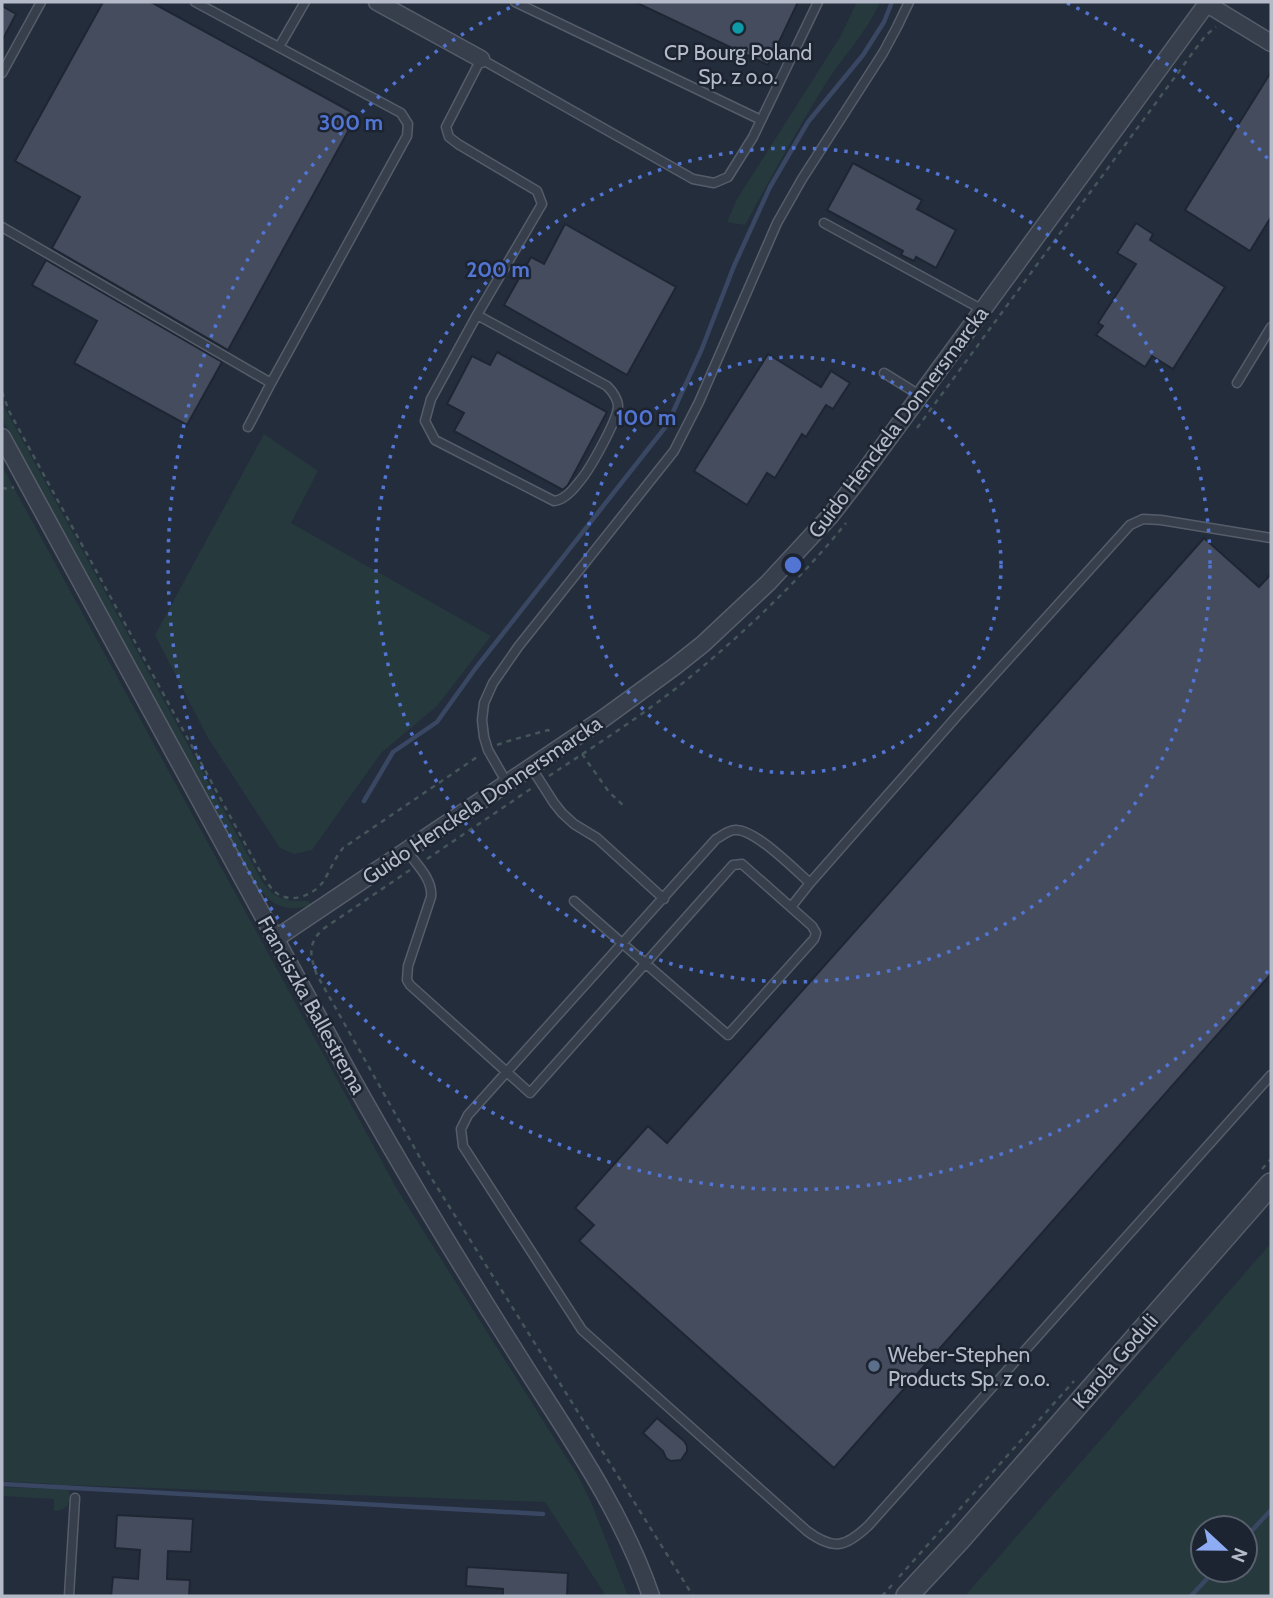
<svg xmlns="http://www.w3.org/2000/svg" width="1273" height="1598" font-family="Cabin,sans-serif">
<style>
.green{fill:#26393d;fill-rule:evenodd}
.lines{fill:none;stroke-linecap:round;stroke-linejoin:round}
.stream{stroke:#394763;stroke-width:4.5}
.building{fill:#444c5e;stroke:#1f2633;stroke-width:2}
.service-casing{stroke:#565d6a;stroke-width:11}
.minor-casing{stroke:#565d6a;stroke-width:19}
.tertiary-casing{stroke:#565d6a;stroke-width:24}
.path{stroke:#44565a;stroke-width:2.5;stroke-dasharray:5 5;stroke-linecap:butt}
.service{stroke:#383f4c;stroke-width:8}
.minor{stroke:#383f4c;stroke-width:16}
.tertiary{stroke:#383f4c;stroke-width:21}
.ring{fill:none;stroke:#5274d2;stroke-width:3.5;stroke-dasharray:3.5 7}
.culture-dot{fill:#0f9aa8;stroke:#1d2431;stroke-width:2.5}
.service-dot{fill:#5c6f8a;stroke:#1d2431;stroke-width:2.5}
.labels{text-anchor:middle;dominant-baseline:central;stroke-width:5;stroke-linejoin:round;paint-order:stroke}
.poi-label{font-size:21px;fill:#b4bac8;stroke:#1d2431}
.street-label{font-size:21px;fill:#b4bac8;stroke:#1d2431}
.centre{fill:#5274d2;stroke:#1d2431;stroke-width:3.5}
.ring-label{font-size:21px;text-anchor:middle;font-weight:bold;fill:#5274d2;stroke:#1d2431;stroke-width:5;stroke-linejoin:round;paint-order:stroke}
</style>
<rect width="100%" height="100%" fill="#242d3c"/>
<path class="green" d="M 857,2 L 880,2 C 867,32 843,56 826,83 C 797,130 771,177 745,225 L 727,222 L 737,199 L 840,37 Z
M 2,403 L 262,881 C 276,901 286,901 309,901 L 311,905 C 285,913 270,905 256,884 L 7,428 L 2,417 Z
M 264,434 L 318,471 L 291,523 L 491,636 L 437,706 L 381,753 L 312,850 L 294,854 L 280,848 L 208,738 L 155,635 Z
M 2,466 L 397,1189 L 578,1476 L 591,1502 L 628,1596 L 606,1596 L 545,1502 L 70,1485 C 68,1499 74,1509 54,1511 L 54,1499 L 2,1496 L 2,1487 L 54,1489 L 54,1484 L 2,1481 Z
M 1271,1243 L 1271,1596 L 965,1596 ZM 1203,1528 L 1245,1528 L 1245,1570 L 1203,1570 Z"/>
<g class="lines">
<path class="stream" d="M 364,801 L 393,752 L 437,722 L 475,669 L 667,425 L 701,351 L 734,266 L 770,187 L 808,122 L 863,55 L 884,22 L 892,2
M 2,1484 L 543,1514
M 1245,1538 L 1271,1510
M 1191,1596 L 1215,1570"/>
</g>
<path class="building" d="M 103,2 L 151,2 L 357,115 L 228,350 L 52,248 L 80,197 L 15,161 Z
M 635,2 L 798,2 L 768,65 Z
M 2,6 L 16,14 L 2,41 Z
M 1271,72 L 1271,217 L 1250,251 L 1185,210 Z
M 853,163 L 922,200 L 917,209 L 956,230 L 936,268 L 916,257 L 914,261 L 901,255 L 903,251 L 827,210 Z
M 1136,223 L 1153,234 L 1150,240 L 1225,287 L 1173,369 L 1152,356 L 1145,367 L 1096,335 L 1103,326 L 1098,323 L 1136,264 L 1117,253 Z
M 565,224 L 676,287 L 627,375 L 504,305 L 531,257 L 544,264 Z
M 46,260 L 222,362 L 187,425 L 74,363 L 97,321 L 32,285 Z
M 497,352 L 607,412 L 568,485 L 563,490 L 454,431 L 464,413 L 447,404 L 472,356 L 490,365 Z
M 768,354 L 821,387 L 831,371 L 850,383 L 833,409 L 826,405 L 806,437 L 802,434 L 775,478 L 767,473 L 747,505 L 694,471 Z
M 1204,538 L 1259,587 L 1271,574 L 1271,974 L 834,1468 L 579,1241 L 594,1225 L 575,1208 L 648,1126 L 667,1143 Z
M 657,1418 L 684,1441 L 687,1446 L 687,1451 L 681,1460 L 671,1461 L 666,1458 L 663,1451 L 643,1433 Z
M 117,1515 L 193,1519 L 191,1552 L 168,1551 L 167,1579 L 190,1580 L 189,1596 L 111,1596 L 113,1577 L 138,1579 L 140,1550 L 115,1548 Z
M 467,1567 L 568,1573 L 567,1596 L 503,1596 L 503,1589 L 466,1586 Z"/>
<g class="lines">
<defs>
<path id="service" d="M 195,2 L 401,113 L 408,124 L 407,136 L 271,383
M 515,2 L 761,120
M 279,47 L 305,2
M 2,73 L 41,2
M 824,223 L 983,310
M 2,227 L 271,383 L 248,427
M 477,315 L 607,386 C 612,391 617,397 618,405 C 619,418 589,471 579,482 C 573,490 564,500 554,501 L 435,440 L 425,421 L 431,399 L 477,315 L 542,204 L 537,191 L 458,144 L 449,137 L 446,127 L 481,59 L 693,179 L 714,183 L 728,177 L 753,137 L 818,2
M 884,373 L 921,396
M 1237,383 L 1271,327
M 1271,538 L 1161,520 L 1143,519 L 1130,525 L 957,716 L 810,883 C 795,870 754,828 735,830 C 728,830 722,836 716,839 L 468,1115 L 461,1129 L 463,1146 L 582,1330 L 807,1531 C 834,1551 846,1547 869,1525 L 1271,1075
M 531,767 L 554,803 L 562,813 L 574,824 L 597,838 L 664,899
M 507,783 L 488,750 L 484,737 L 482,720 L 484,703 L 493,683 L 518,647 L 674,451 L 699,402 L 777,223 L 802,179 L 883,53 L 897,27 L 909,2
M 407,851 C 416,864 433,879 431,897 L 408,966 L 407,980 L 410,985 L 530,1093 L 733,865 L 742,864 L 812,926 L 816,933 L 814,939 L 728,1035 C 677,991 625,946 574,901
M 791,907 L 810,883
M 69,1596 L 75,1498"/>
<path id="minor" d="M 377,2 L 481,59
M 1207,4 L 1271,43
M 2,437 L 347,1070 C 401,1167 458,1261 517,1354 C 566,1432 621,1508 651,1596
M 275,939 L 604,718 L 674,667 L 703,644 L 768,583 L 831,515 L 859,479 L 1208,2"/>
<path id="tertiary" d="M 907,1596 L 960,1539 L 1271,1184"/>
</defs>
<use href="#service" class="service-casing"/>
<use href="#minor" class="minor-casing"/>
<use href="#tertiary" class="tertiary-casing"/>
<path class="path" d="M 2,392 L 9,411 L 260,871 C 264,877 268,885 273,890 C 287,905 312,897 323,882 C 330,871 334,859 343,848 L 480,755
M 917,428 L 1205,36 L 1216,27
M 2,488 L 9,489 L 14,487
M 497,745 L 505,742 L 548,730 L 553,734
M 582,754 L 609,792 L 624,806
M 549,776 C 596,745 645,714 689,678 C 745,632 801,579 846,523
M 427,859 L 532,788
M 410,870 L 323,929 C 307,944 310,956 317,975 L 432,1179 L 693,1596
M 1262,1169 L 1271,1159
M 899,1577 L 1074,1381
M 882,1596 L 892,1585"/>
<use href="#service" class="service"/>
<use href="#minor" class="minor"/>
<use href="#tertiary" class="tertiary"/>
</g>
<g class="ring">
<circle cx="793" cy="565" r="208"/>
<circle cx="793" cy="565" r="417"/>
<path d="M1268 971A625 625 0 1 1 519 3M1067 3A625 625 0 0 1 1268 159"/>
</g>
<circle class="culture-dot" cx="738" cy="28" r="7"/>
<circle class="service-dot" cx="874" cy="1366" r="7"/>
<g class="labels">
<g class="poi-label">
<text x="738" y="52">CP Bourg Poland<tspan x="738" dy="24">Sp. z o.o.</tspan></text>
<text x="888" y="1354" text-anchor="start">Weber-Stephen<tspan x="888" dy="24">Products Sp. z o.o.</tspan></text>
</g>
<g class="street-label">
<text transform="translate(898 422) rotate(-53)">Guido Henckela Donnersmarcka</text>
<text transform="translate(482 800) rotate(-34)">Guido Henckela Donnersmarcka</text>
<text transform="translate(312 1005) rotate(61)">Franciszka Ballestrema</text>
<text transform="translate(1115 1361) rotate(-49)">Karola Goduli</text>
</g>
</g>
<circle cx="793" cy="565" r="10" class="centre"/>
<g class="ring-label">
<text x="351" y="130">300 m</text>
<text x="498" y="277">200 m</text>
<text x="646" y="425">100 m</text>
</g>
<rect width="1273" height="1598" fill="none" stroke="#b4bac8" stroke-width="7"/>
<g transform="translate(1224 1549) rotate(112)"><circle r="33" fill="#1d2431" stroke="#59606d" stroke-width="2"/>
<path d="M0-5L12 26L0 18L-12 26Z" fill="#8dacf4"/>
<text y="-10" font-size="19" font-weight="bold" text-anchor="middle" fill="#b4bac8">N</text>
</g>
</svg>
